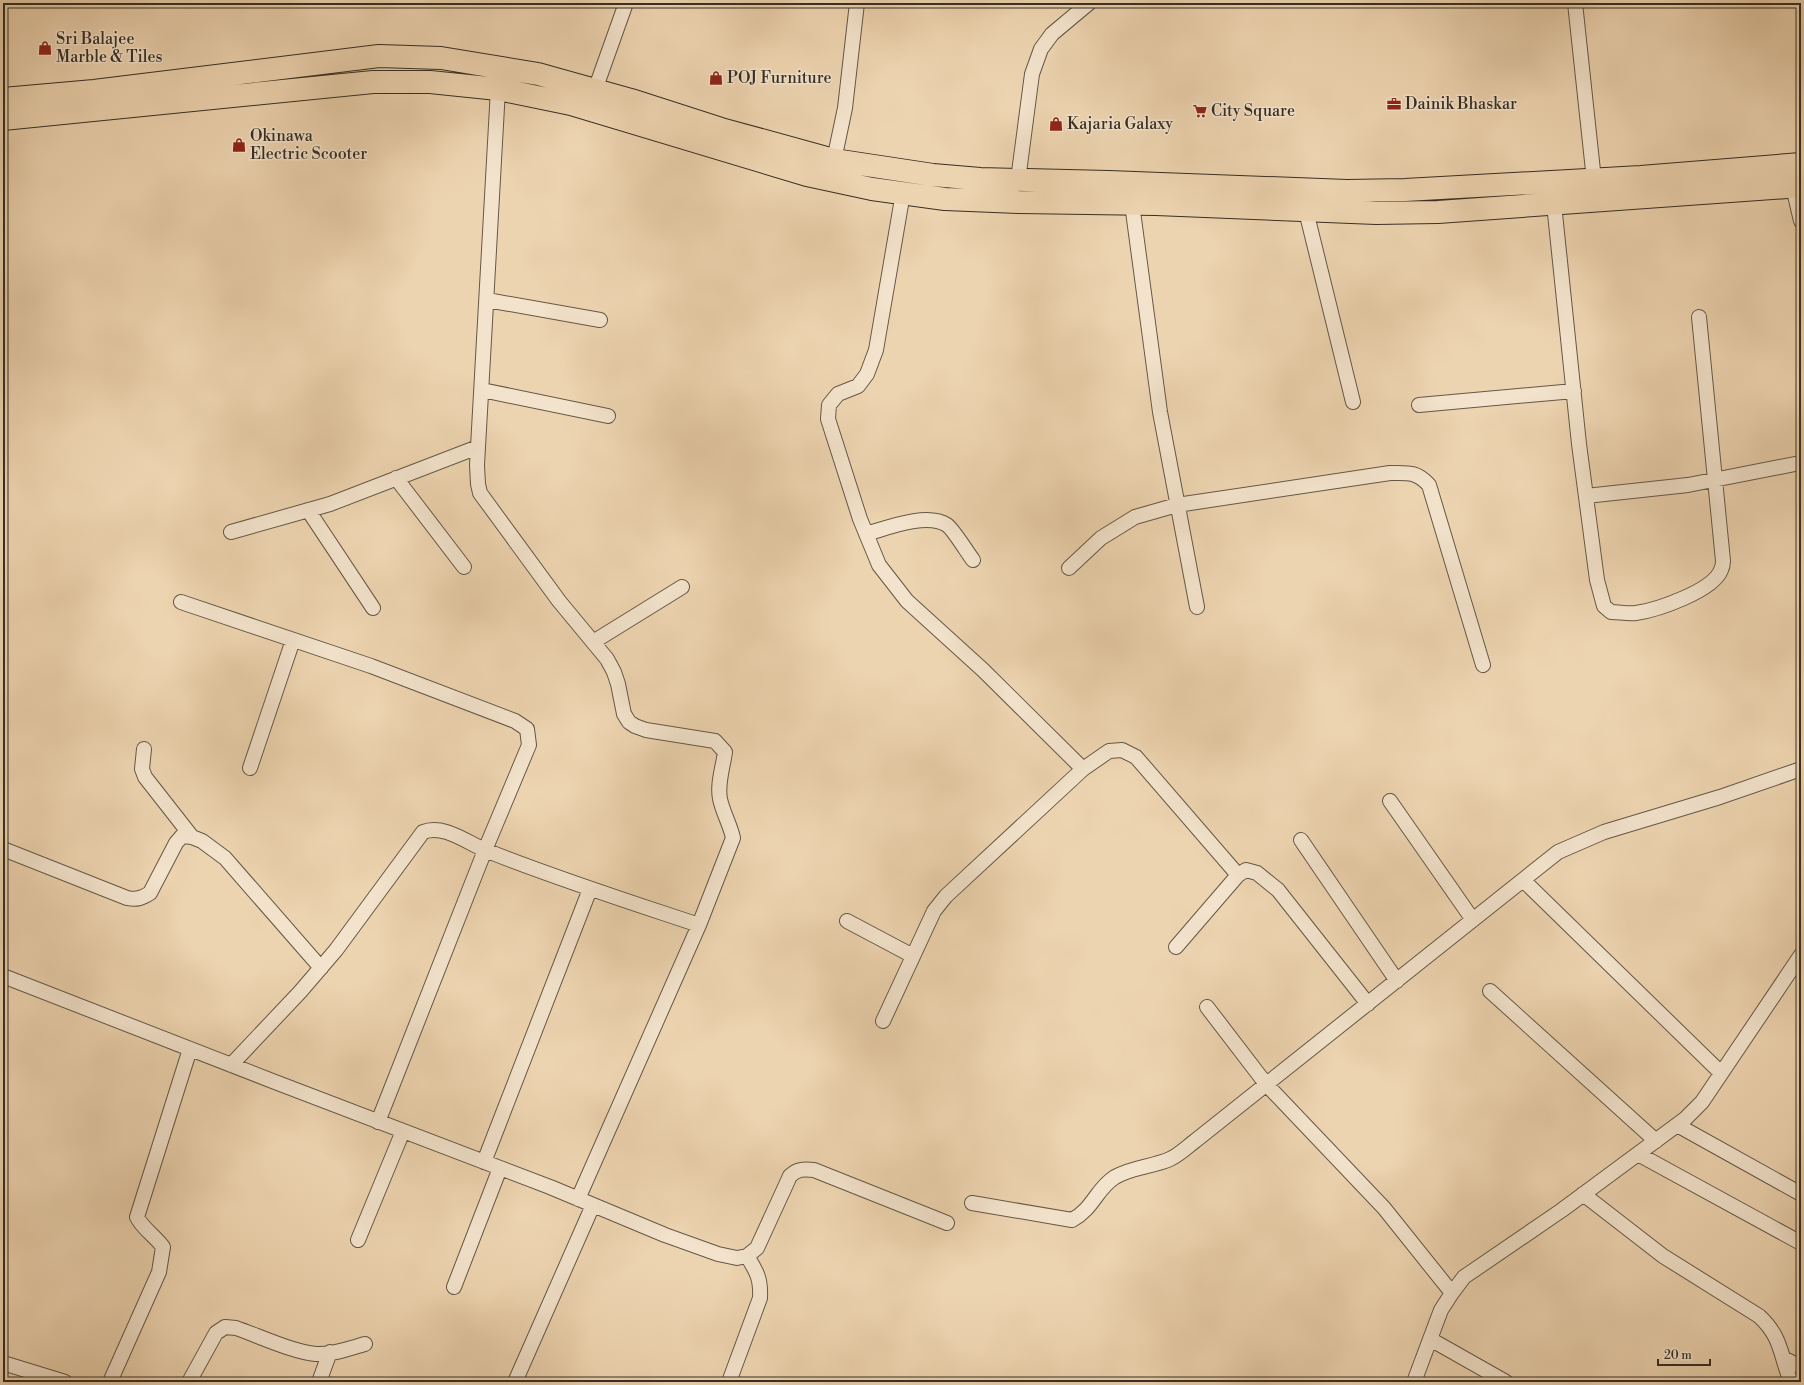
<svg xmlns="http://www.w3.org/2000/svg" width="1804" height="1385" font-family="'Libre Bodoni',serif">
<style>
.lines{fill:none;stroke-linecap:round;stroke-linejoin:round}
.street-casing{stroke:#645847;stroke-width:16}
.highway-casing{stroke:#372e24;stroke-width:24}
.street{stroke:#f3e3cc;stroke-width:14}
.highway{stroke:#edd4b0;stroke-width:22}
.labels{text-anchor:middle;dominant-baseline:central;stroke-width:3;stroke-linejoin:round;paint-order:stroke}
.poi-label{font-size:16px;fill:#372e24;stroke:#f3e3cc;text-anchor:start}
</style>
<rect width="100%" height="100%" fill="#edd4b0"/>
<filter id="stains"><feTurbulence type="fractalNoise" baseFrequency=".005" numOctaves="4"/><feColorMatrix values="0 0 0 0 .2 0 0 0 0 .09 0 0 0 0 .02 0 0 0 .5 -.17"/></filter>
<radialGradient id="worn" r=".72"><stop offset=".6" stop-color="#630" stop-opacity="0"/><stop offset="1" stop-color="#630" stop-opacity=".3"/></radialGradient>
<g class="lines">
<defs>
<path id="street" d="M 1575,3 L 1594,180
M 498,89 L 477,465 L 478,484 L 480,493 L 559,601 L 607,659 L 614,672 L 618,684 L 624,714 L 629,722 L 635,726 L 646,730 L 715,741 L 725,752 C 723,767 717,784 720,799 C 723,813 730,824 733,838 L 699,925 L 578,1199
M 595,90 L 626,3
M 834,160 L 845,108 L 857,3
M 1794,178 L 1793,187 L 1801,221
M 1018,180 L 1032,74 L 1041,49 L 1052,34 L 1089,3
M 903,193 L 876,350 L 867,374 L 858,386 L 838,394 L 829,405 L 828,419 L 860,519 L 879,565 L 907,601 L 983,670 L 1083,769
M 1132,204 L 1160,412 L 1197,607
M 1554,204 L 1579,444 L 1597,580 L 1604,606 L 1611,612 C 1619,612 1628,614 1636,613 C 1657,610 1713,591 1721,570 C 1722,568 1723,564 1723,561 L 1699,317
M 1306,211 L 1353,402
M 487,300 L 600,320
M 482,390 L 608,416
M 1419,405 L 1574,391
M 396,478 L 464,567
M 1586,496 L 1688,485 L 1800,463
M 308,510 L 373,608
M 231,532 L 330,504 L 478,447
M 866,534 C 887,528 927,512 947,525 C 953,529 967,552 973,560
M 1069,568 L 1101,538 L 1135,517 L 1177,505 L 1390,473 C 1408,473 1416,471 1429,485 L 1483,665
M 181,602 L 371,666 L 515,721 L 527,729 L 529,745 L 485,850 L 378,1122
M 593,642 L 682,587
M 144,749 L 142,769 L 145,777 L 192,837
M 250,768 L 293,640
M 1390,801 L 1473,920
M 1301,840 L 1397,981
M 3,849 L 127,898 C 137,900 142,898 150,893 L 176,843 L 182,836 L 192,837 L 202,841 L 225,858 L 321,968
M 1523,880 L 1721,1073
M 847,921 L 913,956
M 1176,947 L 1238,875 L 1246,870 L 1257,873 L 1278,890 L 1368,1004
M 3,976 L 275,1082 L 550,1187 L 665,1235 L 718,1254 L 737,1258 L 747,1256 L 757,1248 L 790,1176 C 797,1169 803,1169 814,1170 L 947,1223
M 1490,991 L 1656,1141
M 1207,1007 L 1266,1084 L 1384,1208 L 1452,1293
M 883,1021 L 934,911 L 946,896 L 1083,769 L 1109,751 L 1122,750 L 1136,757 L 1238,875
M 231,1065 L 300,992 L 336,950 L 423,832 C 444,824 466,842 485,850 C 555,878 627,901 699,925
M 1677,1125 L 1801,1194
M 1638,1154 L 1801,1243
M 484,1162 L 590,889
M 1583,1194 L 1663,1256 L 1759,1316 C 1782,1337 1780,1355 1791,1382
M 972,1203 L 1072,1220 C 1094,1208 1096,1189 1115,1177 C 1132,1167 1152,1167 1170,1159 C 1179,1155 1187,1147 1195,1141 L 1558,852 L 1604,832 L 1720,797 L 1801,769
M 358,1240 L 403,1131
M 454,1287 L 500,1168
M 1430,1339 L 1506,1382
M 1783,1358 L 1801,1367
M 3,1363 L 65,1382
M 110,1382 L 159,1272 L 163,1247 C 155,1236 143,1229 137,1217 L 190,1049
M 189,1382 L 216,1333 L 225,1327 L 236,1328 C 259,1336 293,1352 316,1354 C 333,1355 350,1348 365,1344
M 319,1382 L 330,1352
M 515,1382 L 593,1205
M 729,1382 L 760,1298 C 761,1279 757,1272 747,1256
M 1414,1382 L 1441,1310 L 1452,1293 L 1464,1277 L 1562,1210 L 1685,1119 L 1702,1102 L 1801,955"/>
<path id="highway" d="M 3,99 L 94,91 L 379,56 L 441,58 L 538,74 L 631,100 L 721,129 L 834,160 L 933,175 L 980,179 L 1109,182 L 1347,191 L 1405,190 L 1641,177 L 1801,164
M 3,119 L 373,82 L 430,82 L 498,89 L 571,104 L 807,175 L 872,189 L 945,199 L 1019,202 L 1156,204 L 1376,213 L 1438,212 L 1801,186"/>
</defs>
<use href="#street" class="street-casing"/>
<use href="#highway" class="highway-casing"/>
<use href="#street" class="street"/>
<use href="#highway" class="highway"/>
</g>
<defs>
<symbol id="shop-bare" viewBox="-9 -9 18 18"><path d="M-5-2.5h2.3a2.7 3.5 0 0 1 5.4 0H5L5.5 6h-11ZM-1.5-2.5h3a1.5 2.3 0 0 0-3 0Z" fill="#8f2418" stroke="#f3e3cc" stroke-width="2.5" paint-order="stroke"/></symbol>
<symbol id="office-bare" viewBox="-9 -9 18 18"><path d="M-6-3h4V-5.5h4V-3h4V5H-6ZM-1-4.5V-3h2v-1.5ZM-6 0V1H6V0Z" fill="#8f2418" stroke="#f3e3cc" stroke-width="2.5" paint-order="stroke"/></symbol>
<symbol id="supermarket-bare" viewBox="-9 -9 18 18"><path d="M-6-5.5h2.5l.6 2H6L4.5 2H-2.5L-4.4-4H-6ZM-1.5 3.2a1.3 1.3 0 1 0 .1 0ZM3 3.2a1.3 1.3 0 1 0 .1 0Z" fill="#8f2418" stroke="#f3e3cc" stroke-width="2.5" paint-order="stroke"/></symbol>
</defs>
<g fill-rule="evenodd">
<use href="#shop-bare" x="35" y="38" width="20" height="20"/>
<use href="#shop-bare" x="706" y="68" width="20" height="20"/>
<use href="#office-bare" x="1384" y="94" width="20" height="20"/>
<use href="#supermarket-bare" x="1190" y="101" width="20" height="20"/>
<use href="#shop-bare" x="1046" y="114" width="20" height="20"/>
<use href="#shop-bare" x="229" y="135" width="20" height="20"/>
</g>
<g class="labels">
<g class="poi-label">
<text x="56" y="39">Sri Balajee<tspan x="56" dy="18">Marble &amp; Tiles</tspan></text>
<text x="727" y="78">POJ Furniture</text>
<text x="1405" y="104">Dainik Bhaskar</text>
<text x="1211" y="111">City Square</text>
<text x="1067" y="124">Kajaria Galaxy</text>
<text x="250" y="136">Okinawa<tspan x="250" dy="18">Electric Scooter</tspan></text>
</g>
</g>
<rect width="1804" height="1385" fill="none" stroke="#edd4b0" stroke-width="16"/>
<rect x="4" y="4" width="1796" height="1377" fill="none" stroke="#372e24" stroke-width="2"/>
<rect x="8" y="8" width="1788" height="1369" fill="none" stroke="#372e24"/>
<path d="M1658 1359v6h52v-6" fill="none" stroke="#372e24" stroke-width="2"/>
<text x="1664" y="1359" font-size="12" fill="#372e24" stroke="#f3e3cc" stroke-width="3" paint-order="stroke">20 m</text>
<rect width="100%" height="100%" filter="url(#stains)"/>
<rect width="100%" height="100%" fill="url(#worn)"/>
</svg>
